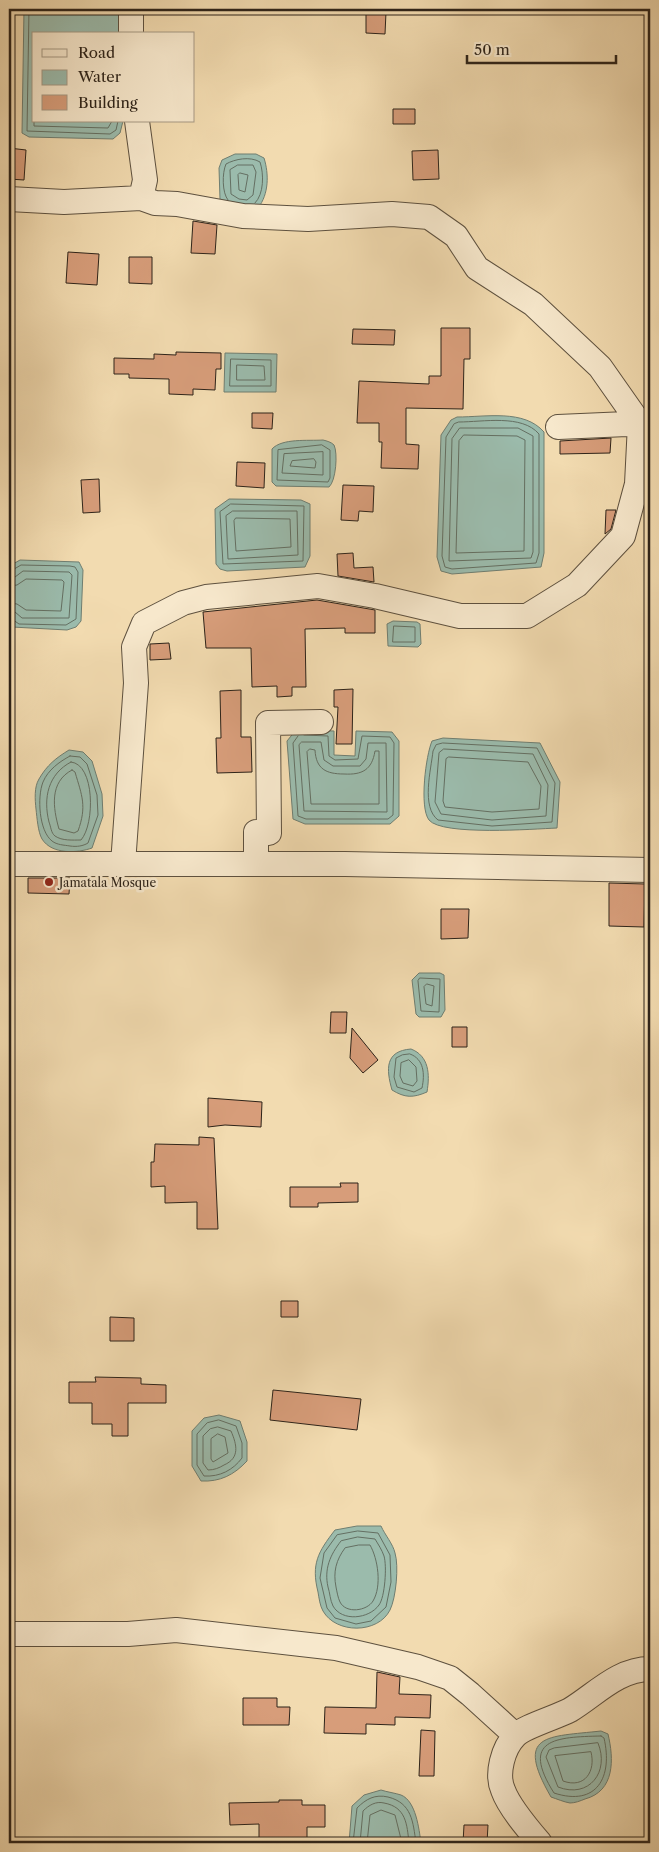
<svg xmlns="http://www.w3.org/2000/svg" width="659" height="1852" font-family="'Libre Caslon Text',serif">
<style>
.water{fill:#9bbbac;stroke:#6f7e71}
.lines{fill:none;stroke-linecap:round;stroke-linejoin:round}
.shore{stroke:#646f62;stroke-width:1}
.building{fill:#d79d7a;stroke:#2d2319}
.minor-casing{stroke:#5e513f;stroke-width:26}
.minor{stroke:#f7e8cc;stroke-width:24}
.poi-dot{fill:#8f2418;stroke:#f7e8cc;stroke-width:2}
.labels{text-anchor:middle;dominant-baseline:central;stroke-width:5;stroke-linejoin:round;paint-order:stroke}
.poi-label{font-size:12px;fill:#2d2319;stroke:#f7e8cc;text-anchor:start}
</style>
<rect width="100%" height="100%" fill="#f2dbb0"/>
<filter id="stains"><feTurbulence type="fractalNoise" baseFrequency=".004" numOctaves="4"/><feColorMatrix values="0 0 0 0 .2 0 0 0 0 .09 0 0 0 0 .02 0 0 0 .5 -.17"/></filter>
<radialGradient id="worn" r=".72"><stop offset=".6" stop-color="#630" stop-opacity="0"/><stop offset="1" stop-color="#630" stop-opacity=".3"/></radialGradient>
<path class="water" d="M 24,9 L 124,9 L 124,34 L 34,34 L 34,121 L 123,121 L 120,133 L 113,139 L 29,137 L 22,133 Z
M 235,154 L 256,154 L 264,158 C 269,174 269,194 258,208 L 227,206 L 220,199 L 219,168 L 222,160 Z
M 225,353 L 277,354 L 276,392 L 224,392 Z
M 457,417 C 486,417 524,409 544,432 L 544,553 L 541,567 L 452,574 L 441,571 L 437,557 L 441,435 L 451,420 Z
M 323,440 C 327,441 331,442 334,445 C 338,453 336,481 329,487 L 276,486 L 272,482 L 272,449 C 282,438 308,441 323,440 Z
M 229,499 L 301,500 L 310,504 L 310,556 L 305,567 L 227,571 L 220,569 L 216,564 L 215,509 Z
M 20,560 L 79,562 L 83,570 L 81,621 L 76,627 L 67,630 L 12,627 L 9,617 L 10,569 L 13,564 Z
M 393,621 L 417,622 L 420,624 L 421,644 L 418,647 L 388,646 L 387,624 Z
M 296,730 L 334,731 L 334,755 L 355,756 L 356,731 L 392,732 L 399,741 L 399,816 L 390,824 L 305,824 L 293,819 L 287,741 Z
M 443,738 L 540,743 L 560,782 L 557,828 C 534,829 442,836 429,820 C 419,807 426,755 432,741 Z
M 69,750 L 83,752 L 92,761 L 102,794 L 103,816 L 92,848 C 78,853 52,855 42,839 C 38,832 37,818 36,809 C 35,800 34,787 39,779 C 47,765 56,758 69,750 Z
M 419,973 L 440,973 L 444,975 L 445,1010 L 441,1017 L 419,1017 L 416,1014 L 412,980 Z
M 411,1049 C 429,1056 430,1074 427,1092 C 413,1098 405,1098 392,1090 C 386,1069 385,1051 411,1049 Z
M 219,1415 L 240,1421 L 247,1442 L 247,1461 C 234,1475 220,1482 201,1481 L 192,1466 L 192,1431 L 204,1418 Z
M 357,1526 L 381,1526 C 385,1535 393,1544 395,1553 C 399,1566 396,1598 390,1610 C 378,1634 336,1634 323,1611 C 320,1606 319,1598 318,1592 C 311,1564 318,1552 335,1530 Z
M 601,1731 L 608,1734 C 614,1759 615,1791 585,1799 C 580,1801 575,1803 570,1803 C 564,1802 557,1799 551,1797 C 514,1733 547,1737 601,1731 Z
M 381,1790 C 387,1792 395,1793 401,1795 C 416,1801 419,1829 421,1843 L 349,1843 L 352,1806 L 364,1795 Z"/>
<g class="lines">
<path class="shore" d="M 29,9 L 27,131 L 110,134 L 116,130 L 118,121
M 34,75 L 34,126 L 108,128 L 112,121
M 238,165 L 253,165 L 256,172 L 253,195 L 247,200 L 239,199 L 231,194 L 230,170 Z
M 240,173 L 248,175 L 245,192 L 239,190 L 238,175 Z
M 228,200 C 222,193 222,173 226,164 C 235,159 250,156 260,162 C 264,174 264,194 255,203
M 231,359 L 271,360 L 271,386 L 230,386 Z
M 237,365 L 264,366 L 265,380 L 237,380 Z
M 459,422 C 483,422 522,414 539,434 L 539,553 L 536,563 L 452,569 L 445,567 L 442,556 L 446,437 L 454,424 Z
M 460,428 L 518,428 L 533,436 L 533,552 L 531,558 L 449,561 L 452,439 Z
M 464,435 L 517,436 L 525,440 L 524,551 L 456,553 L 459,441 Z
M 322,445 L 330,450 L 330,478 L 328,482 L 277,480 L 278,450 Z
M 323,452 L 323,475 L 282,473 L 284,454 Z
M 314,459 L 316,462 L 315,468 L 290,466 L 292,461 Z
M 231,504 L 304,506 L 303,561 L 223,564 L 220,512 Z
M 233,511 L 297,511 L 298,555 L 228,559 L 226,516 Z
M 236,518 L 290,519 L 291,547 L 236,551 L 234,521 Z
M 9,572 L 21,565 L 70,566 L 75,567 L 78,572 L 76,619 L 66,625 L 19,624 L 9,617
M 9,578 L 15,577 L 23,571 L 69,572 L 72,575 L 69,618 L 22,618 L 15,612 L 9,611
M 9,586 L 17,585 L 26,579 L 62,580 L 64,582 L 61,611 L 26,610 L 17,604 L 9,603
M 394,626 L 415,627 L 415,642 L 393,642 Z
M 298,736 L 293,743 L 298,816 L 306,819 L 388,819 L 393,815 L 394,743 L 390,737 L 362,736 L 358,759 L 335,760 L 329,756 L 328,736 L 304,735
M 302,742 L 321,742 L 324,760 L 333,766 L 360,766 L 366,759 L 368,743 L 386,743 L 387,812 L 304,811 L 299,745 Z
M 443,743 L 537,748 L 555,783 L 552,822 L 492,826 L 438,820 C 421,807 431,770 433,751 L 436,745 Z
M 310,749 L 315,750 C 316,769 326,774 344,774 C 362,775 372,770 375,751 L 379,751 L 379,804 L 311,804 L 307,752 Z
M 444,749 L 533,754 L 548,785 L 546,816 L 492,820 L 441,814 L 435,802 L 439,753 Z
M 70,756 L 80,757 L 87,764 L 97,795 L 98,815 L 88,843 C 83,846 77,847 70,846 C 64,845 57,845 52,841 C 39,831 37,797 43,782 C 48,770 59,762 70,756 Z
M 449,757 L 528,762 L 541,786 L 539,809 L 492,812 L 445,807 L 443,801 L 446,759 Z
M 71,762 C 95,764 95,824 81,840 C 73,840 62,841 55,836 C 51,833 51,827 49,822 C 43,798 48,774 71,762 Z
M 72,770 L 75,772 C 82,796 87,806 78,831 L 74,833 L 59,829 C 53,808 49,782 72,770 Z
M 420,978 L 440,979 L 439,1012 L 421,1011 L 418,981 Z
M 427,984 L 434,986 L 432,1006 L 426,1004 L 424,987 Z
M 410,1054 C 424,1059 425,1074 422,1088 L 414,1092 L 397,1087 L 394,1077 L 396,1058 L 402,1055 Z
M 409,1060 L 416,1067 L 417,1081 L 413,1086 L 403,1083 L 400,1076 L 401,1063 Z
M 219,1420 L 236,1426 L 242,1443 L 242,1458 C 233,1470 220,1477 204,1476 L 197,1465 L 197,1434 L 207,1423 Z
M 218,1427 L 231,1431 C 237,1445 240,1458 224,1465 C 219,1468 214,1470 208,1470 L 203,1463 L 203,1436 L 210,1429 Z
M 218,1434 L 225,1437 L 228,1453 L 213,1462 L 211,1459 L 211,1439 Z
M 358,1531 L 378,1533 L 390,1555 L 391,1582 L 386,1607 L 371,1621 L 356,1624 L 335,1618 L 327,1608 L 320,1578 L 324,1553 L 337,1535 Z
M 358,1537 L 375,1539 C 378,1544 382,1550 384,1556 C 387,1566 385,1597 379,1605 C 369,1619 342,1622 333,1606 C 330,1600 330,1593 328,1587 C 324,1569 330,1555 341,1541 Z
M 359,1545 L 370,1545 C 378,1559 382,1586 373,1601 C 367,1611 346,1614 340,1602 C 338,1598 337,1592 336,1587 C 333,1572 336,1560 345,1548 Z
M 601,1736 L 604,1738 C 613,1777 597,1807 554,1793 C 520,1739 555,1737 601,1736 Z
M 598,1743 C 610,1772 589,1799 558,1787 L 546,1757 L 549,1750 L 554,1748 Z
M 591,1752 C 596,1771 585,1789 563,1781 L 555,1756 Z
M 353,1843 L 357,1808 C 366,1799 375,1794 388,1797 C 412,1803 413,1822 416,1843
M 360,1843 L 363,1811 C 369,1805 376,1801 384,1803 C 406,1807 407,1824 409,1843
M 367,1843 L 370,1815 L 381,1810 L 395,1815 L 402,1843"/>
</g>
<path class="building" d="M 366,11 L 386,12 L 385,34 L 366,33 Z
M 393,109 L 415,109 L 415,124 L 393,124 Z
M 9,148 L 26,150 L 24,180 L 9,179 Z
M 438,150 L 439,179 L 413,180 L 412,151 Z
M 193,221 L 217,225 L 215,254 L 191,253 Z
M 68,252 L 99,254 L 97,285 L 66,283 Z
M 129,257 L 152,257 L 152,284 L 129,283 Z
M 441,328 L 470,328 L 470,359 L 464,359 L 463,409 L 406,408 L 406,444 L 419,445 L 418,469 L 381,468 L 382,442 L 379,442 L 379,423 L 357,423 L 359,381 L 429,384 L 429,376 L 441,376 Z
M 353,329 L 395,330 L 394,345 L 352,344 Z
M 176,352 L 221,353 L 221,369 L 216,369 L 215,390 L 193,389 L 193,395 L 169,394 L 169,379 L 129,378 L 129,374 L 114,374 L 114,358 L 154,359 L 154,354 L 176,355 Z
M 252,413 L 273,413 L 272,429 L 252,428 Z
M 611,438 L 610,453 L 560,454 L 560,441 Z
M 237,462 L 265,463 L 264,488 L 236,486 Z
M 99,479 L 100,512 L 83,513 L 81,480 Z
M 343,485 L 374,486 L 373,512 L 359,511 L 358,521 L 341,520 Z
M 606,510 L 616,510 L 611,529 L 605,534 Z
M 353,553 L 354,568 L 373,567 L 374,582 L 338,576 L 337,554 Z
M 317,600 L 375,610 L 375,633 L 345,633 L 345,628 L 305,629 L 306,687 L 292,687 L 292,696 L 277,697 L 277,686 L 252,687 L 251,648 L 206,648 L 203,612 Z
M 169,643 L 171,659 L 150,660 L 150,644 Z
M 353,689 L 352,744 L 336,744 L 338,707 L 334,707 L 334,690 Z
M 241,690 L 241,737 L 251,737 L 252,772 L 217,773 L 216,738 L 221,738 L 220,691 Z
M 28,878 L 70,878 L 69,894 L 28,893 Z
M 609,883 L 645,884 L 644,927 L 609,926 Z
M 441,909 L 469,909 L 468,938 L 441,939 Z
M 331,1012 L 347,1012 L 346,1033 L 330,1033 Z
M 452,1027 L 467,1027 L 467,1047 L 452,1047 Z
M 352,1028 L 378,1060 L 363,1073 L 350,1058 Z
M 208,1098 L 262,1102 L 261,1127 L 225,1125 L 208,1127 Z
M 199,1137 L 214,1138 L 218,1229 L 197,1229 L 197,1202 L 165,1203 L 165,1186 L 151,1187 L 151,1162 L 154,1162 L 155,1144 L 199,1145 Z
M 340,1183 L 358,1183 L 358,1202 L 318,1203 L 318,1207 L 290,1207 L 290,1187 L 341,1187 Z
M 281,1301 L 298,1301 L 298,1317 L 281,1317 Z
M 110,1317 L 134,1318 L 134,1341 L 110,1341 Z
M 95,1377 L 141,1378 L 141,1384 L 166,1385 L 166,1403 L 128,1403 L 128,1436 L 112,1436 L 112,1424 L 92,1424 L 92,1403 L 69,1403 L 69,1382 L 96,1382 Z
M 273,1390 L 361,1399 L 357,1430 L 270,1420 Z
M 377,1672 L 400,1677 L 399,1694 L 431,1695 L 430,1718 L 395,1717 L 395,1725 L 366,1724 L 366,1734 L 324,1733 L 325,1707 L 376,1708 Z
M 243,1698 L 277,1698 L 277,1707 L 290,1707 L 289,1725 L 243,1725 Z
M 421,1730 L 435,1731 L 434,1776 L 419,1776 Z
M 279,1800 L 302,1800 L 302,1805 L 325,1805 L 325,1827 L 307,1827 L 307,1843 L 259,1843 L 259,1824 L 230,1825 L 229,1803 L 279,1802 Z
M 464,1825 L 488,1825 L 487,1843 L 463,1843 Z"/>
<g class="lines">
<defs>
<path id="minor" d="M 131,9 L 131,34
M 9,199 L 64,202 L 141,198 L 145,180 L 137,121
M 558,427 L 650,423
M 9,864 L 345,864 L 650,870
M 123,864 L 136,683 L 134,647 L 144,623 L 183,603 L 206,597 L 318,586 L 375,596 L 460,616 L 527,616 L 577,585 L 623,536 L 637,484 L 640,424 L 600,367 L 533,304 L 477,268 L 456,236 L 429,217 L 392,214 L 308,219 L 243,216 L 177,204 L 155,203 L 141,198
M 256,864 L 256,832 L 269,833 L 268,723 L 321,722
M 9,1634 L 128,1634 L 176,1630 L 336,1648 L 418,1667 L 450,1678 L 470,1694 L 515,1735
M 540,1843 C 528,1829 509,1807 503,1790 C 496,1774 503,1748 515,1736 C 523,1727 557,1717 570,1710 C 595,1695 618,1669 650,1669"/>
</defs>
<use href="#minor" class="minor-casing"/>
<use href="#minor" class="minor"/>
</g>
<circle class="poi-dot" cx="49" cy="882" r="5"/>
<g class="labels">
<g class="poi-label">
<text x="59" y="882">Jamatala Mosque</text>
</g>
</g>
<rect width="659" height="1852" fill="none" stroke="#f2dbb0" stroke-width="30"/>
<rect x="10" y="10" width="639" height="1832" fill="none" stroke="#2d2319" stroke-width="2.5"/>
<rect x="15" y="15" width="629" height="1822" fill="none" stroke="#2d2319"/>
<rect x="32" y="32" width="162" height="90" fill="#f7e8cc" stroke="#a69984"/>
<rect x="42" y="49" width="25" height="8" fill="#f7e8cc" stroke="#a69984"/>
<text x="78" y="58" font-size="15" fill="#2d2319">Road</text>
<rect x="42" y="70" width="25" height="15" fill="#9bbbac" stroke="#a69984"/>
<text x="78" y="82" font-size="15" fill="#2d2319">Water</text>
<rect x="42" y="95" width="25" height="15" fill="#d79d7a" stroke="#a69984"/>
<text x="78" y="108" font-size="15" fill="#2d2319">Building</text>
<path d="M467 55v8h149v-8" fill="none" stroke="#2d2319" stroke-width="2.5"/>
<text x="474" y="55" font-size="15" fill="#2d2319" stroke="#f7e8cc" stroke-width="4" paint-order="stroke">50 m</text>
<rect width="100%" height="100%" filter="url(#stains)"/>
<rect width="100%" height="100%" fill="url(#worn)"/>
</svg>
